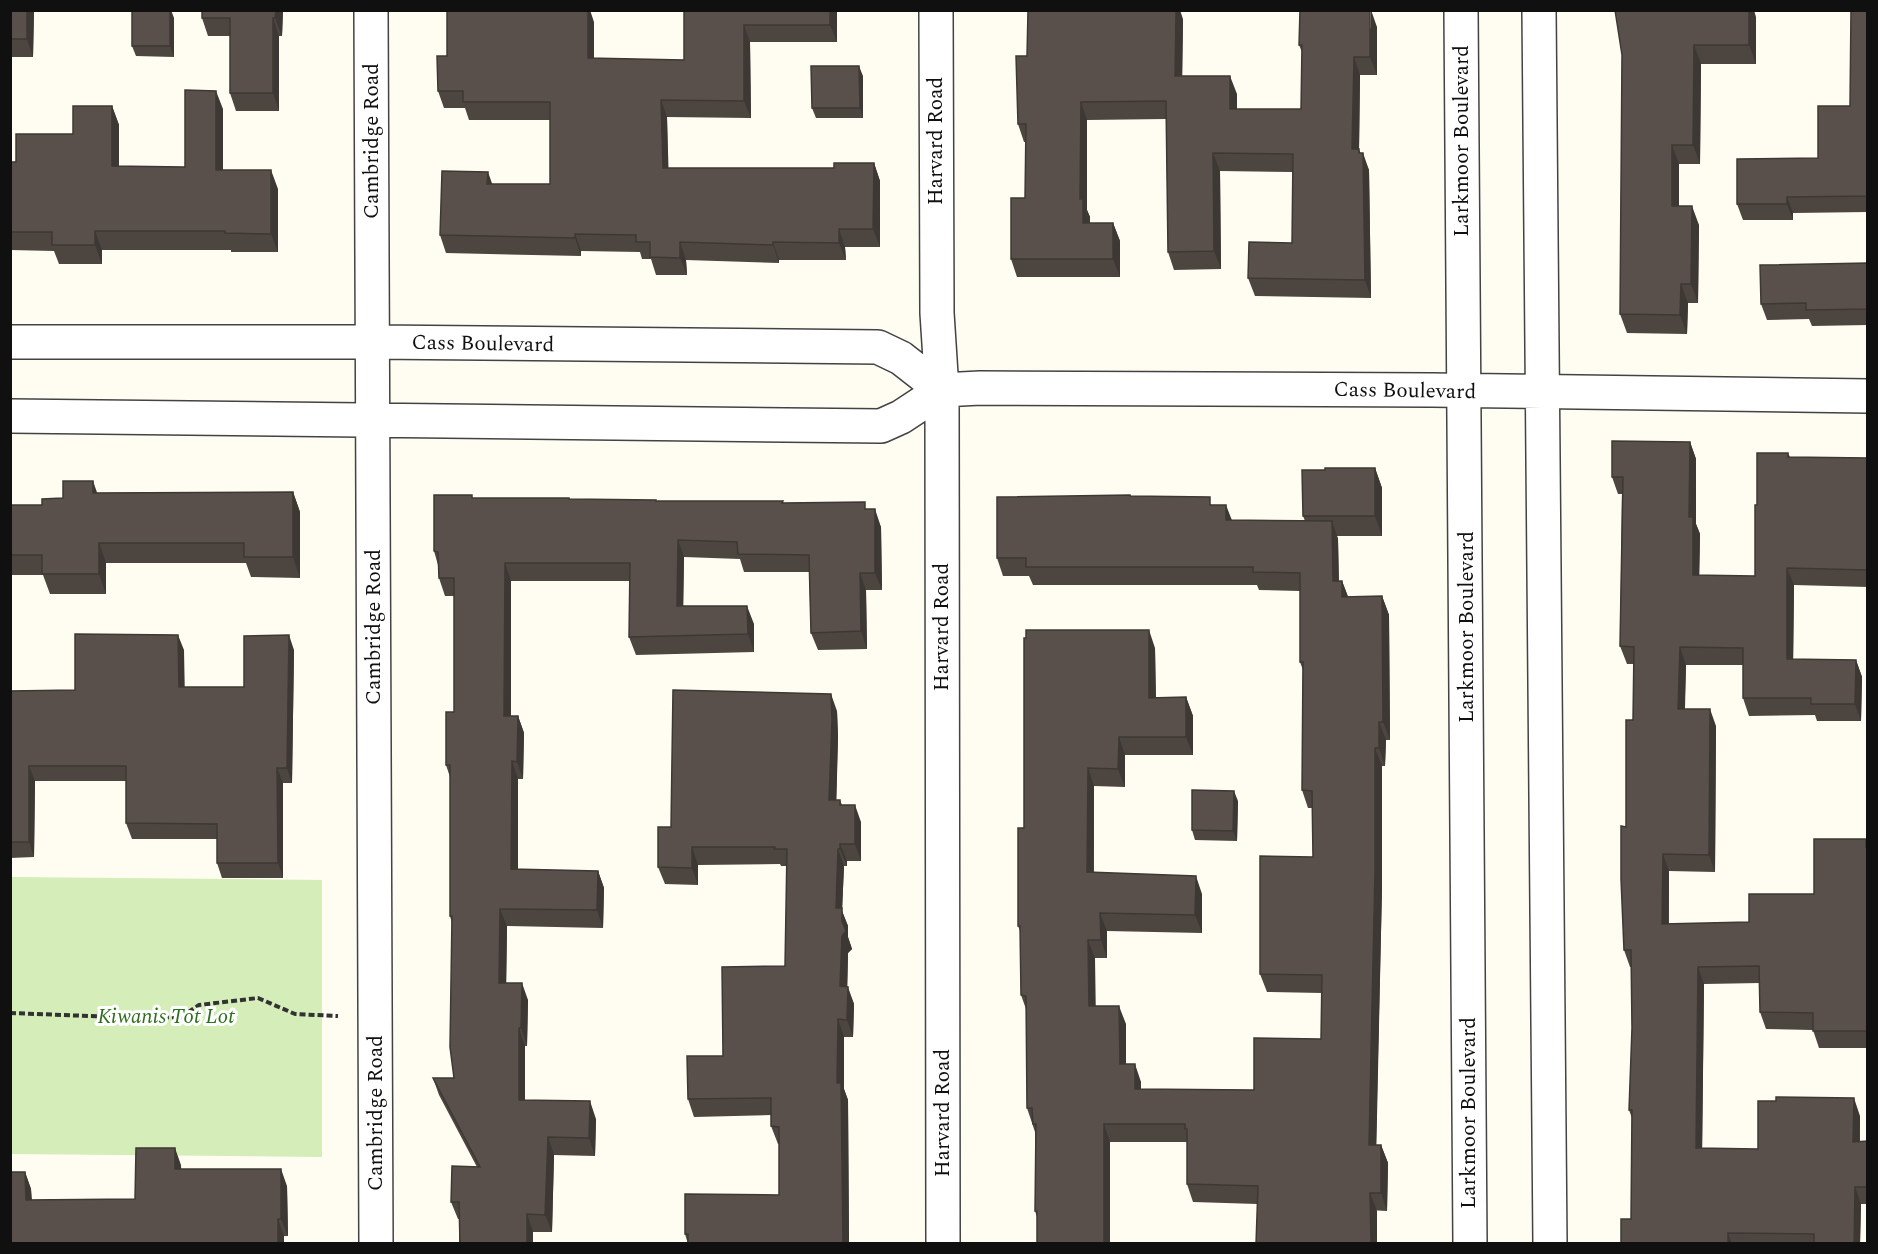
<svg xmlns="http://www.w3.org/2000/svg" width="1878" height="1254" font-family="Spectral,serif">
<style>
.green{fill:#d5edb8}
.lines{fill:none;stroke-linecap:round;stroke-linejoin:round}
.minor-casing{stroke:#434343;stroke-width:36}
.path{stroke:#323232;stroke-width:4;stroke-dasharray:6 3;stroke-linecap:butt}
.minor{stroke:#fff;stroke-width:33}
.wall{fill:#4d4540}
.shaded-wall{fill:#3e3834}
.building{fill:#59504b;stroke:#3e3834;stroke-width:1.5}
.labels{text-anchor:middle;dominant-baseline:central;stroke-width:6;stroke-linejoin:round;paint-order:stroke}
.street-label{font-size:21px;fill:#101010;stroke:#fff}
.park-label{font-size:21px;font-style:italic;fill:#2d6e1a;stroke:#fff}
</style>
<rect width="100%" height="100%" fill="#fffcf2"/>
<path class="green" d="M 11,877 L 322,880 L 322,1157 L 11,1154 Z"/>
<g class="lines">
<defs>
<path id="minor" d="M 371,10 L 376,1244
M 936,10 L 937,313 L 942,390 L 943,1244
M 1461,10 L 1470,1244
M 1539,10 L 1550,1244
M 10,342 L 373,342 L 878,347 L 901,358 L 942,390
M 10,416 L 881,426 L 901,417 L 942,390 L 980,388 L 1431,390 L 1868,396"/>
</defs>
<use href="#minor" class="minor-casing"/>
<path class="path" d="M 10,1013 L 142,1018 L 181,1017 L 199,1005 L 258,998 L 295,1014 L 338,1016"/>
<use href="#minor" class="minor"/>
</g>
<path class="wall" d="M 10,10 L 34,10 L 33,57 L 10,57 Z
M 283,10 L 282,36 L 279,36 L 279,111 L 236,111 L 230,93 L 230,36 L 208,36 L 202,18 Z
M 684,10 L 837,10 L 837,42 L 750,42 L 751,118 L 667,117 L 668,168 L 834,168 L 874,163 L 880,181 L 880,247 L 845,247 L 846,260 L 779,260 L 779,263 L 686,260 L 687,275 L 656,275 L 651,259 L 642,259 L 640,252 L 581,251 L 581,256 L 446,253 L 440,235 L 492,184 L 550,184 L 550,120 L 469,120 L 465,108 L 444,108 L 438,91 L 447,56 L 594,22 L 594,58 L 684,60 Z
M 1868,10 L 1868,212 L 1793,213 L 1793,220 L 1743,220 L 1737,204 L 1818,158 L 1850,106 Z
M 1756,17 L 1756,64 L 1701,64 L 1700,164 L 1679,164 L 1679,206 L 1699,225 L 1698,303 L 1688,303 L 1687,334 L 1627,333 L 1620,314 L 1622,55 Z
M 174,18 L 174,57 L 136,56 L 132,46 Z
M 1183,19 L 1182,76 L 1237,94 L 1237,109 L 1301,109 L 1302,52 L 1299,45 L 1377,27 L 1377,75 L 1360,75 L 1359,150 L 1369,170 L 1371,298 L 1255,296 L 1248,278 L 1292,243 L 1293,172 L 1220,171 L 1221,269 L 1174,270 L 1168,252 L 1166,119 L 1087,120 L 1087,210 L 1090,217 L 1090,223 L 1113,223 L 1120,241 L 1120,277 L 1017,277 L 1011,259 L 1025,198 L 1025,142 L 1024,142 L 1018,124 Z
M 863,76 L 863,118 L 816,118 L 812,108 Z
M 112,106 L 119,125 L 119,166 L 185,167 L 223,109 L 223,170 L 278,189 L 278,252 L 231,252 L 231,250 L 102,250 L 102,264 L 59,264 L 54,251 L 10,250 L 10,162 L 16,162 L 73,134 Z
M 1868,263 L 1868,325 L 1812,326 L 1809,319 L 1767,320 L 1761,304 Z
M 1690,442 L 1696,459 L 1696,524 L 1700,534 L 1699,576 L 1755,576 L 1757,505 L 1788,453 L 1790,457 L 1868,458 L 1868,587 L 1794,585 L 1793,659 L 1856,660 L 1862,677 L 1861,721 L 1817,721 L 1815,715 L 1749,716 L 1743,698 L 1743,665 L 1686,665 L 1685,709 L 1716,726 L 1715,872 L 1669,871 L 1669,924 L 1749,922 L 1814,894 L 1866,839 L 1868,843 L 1868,1048 L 1819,1048 L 1813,1030 L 1766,1029 L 1760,1012 L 1760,983 L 1704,984 L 1702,1148 L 1758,1149 L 1860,1116 L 1860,1141 L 1868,1141 L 1868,1204 L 1861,1204 L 1860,1244 L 1621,1244 L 1631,1219 L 1632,1118 L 1629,1110 L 1632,1028 L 1631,967 L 1630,967 L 1624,950 L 1626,827 L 1633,720 L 1633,664 L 1627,664 L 1620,646 L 1622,494 L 1618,494 L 1612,477 Z
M 1375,468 L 1382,488 L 1382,536 L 1337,536 L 1338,539 L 1339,581 L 1342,581 L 1348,597 L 1382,596 L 1389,615 L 1390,740 L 1386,740 L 1385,766 L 1382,766 L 1382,888 L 1376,1145 L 1381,1145 L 1388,1163 L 1387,1211 L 1257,1204 L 1193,1202 L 1187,1184 L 1187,1142 L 1110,1142 L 1037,1217 L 1035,1211 L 1035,1132 L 1027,1108 L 1026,1009 L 1021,995 L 1021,933 L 1018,926 L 1024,828 L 1155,648 L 1156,698 L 1186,697 L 1193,716 L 1193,755 L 1125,755 L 1125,787 L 1094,786 L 1094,872 L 1202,894 L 1202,933 L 1107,931 L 1107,958 L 1095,958 L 1095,1006 L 1126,1024 L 1126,1064 L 1141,1082 L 1141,1089 L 1254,1090 L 1321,1039 L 1322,993 L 1267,992 L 1260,974 L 1313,857 L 1312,808 L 1308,808 L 1302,790 L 1303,670 L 1300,662 L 1300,591 L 1259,590 L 1257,585 L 1033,585 L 1029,576 L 1003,576 L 997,558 L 1130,495 L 1131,496 L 1213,505 L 1232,520 L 1305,521 L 1303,516 L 1325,470 Z
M 293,492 L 300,512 L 300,578 L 251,577 L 246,563 L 106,563 L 106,594 L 50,594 L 43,575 L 10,575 L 10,505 L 42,505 L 63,498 L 97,493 Z
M 474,498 L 783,503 L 868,509 L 881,527 L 882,590 L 866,590 L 867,649 L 818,650 L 811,633 L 809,572 L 744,572 L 740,559 L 684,557 L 683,606 L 754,624 L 754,652 L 636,655 L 629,637 L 630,581 L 511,581 L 511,716 L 518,716 L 524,733 L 523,779 L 518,779 L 518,869 L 598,871 L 604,888 L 603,928 L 507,926 L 506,983 L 528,1000 L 527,1046 L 525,1046 L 525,1100 L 596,1119 L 595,1156 L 554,1155 L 552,1232 L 533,1232 L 533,1244 L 459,1244 L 459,1219 L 458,1219 L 451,1202 L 477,1167 L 439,1095 L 433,1078 L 454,1078 L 452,923 L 450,916 L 450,777 L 446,765 L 454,712 L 454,596 L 445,596 L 439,578 L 438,565 L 434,551 Z
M 184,650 L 184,687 L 244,687 L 294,650 L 292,783 L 283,783 L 283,878 L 222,878 L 217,863 L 217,839 L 132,839 L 126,823 L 126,781 L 35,781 L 34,857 L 10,858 L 10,691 L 75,690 Z
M 837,711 L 838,737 L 836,800 L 840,800 L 842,805 L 861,822 L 861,861 L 847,861 L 847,866 L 844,866 L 842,911 L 848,926 L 848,937 L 852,949 L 848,953 L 847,987 L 854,1004 L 853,1037 L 844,1037 L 844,1089 L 848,1100 L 849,1244 L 688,1244 L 685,1234 L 779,1195 L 779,1144 L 778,1144 L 771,1126 L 771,1115 L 694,1117 L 688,1099 L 723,1056 L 785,966 L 787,866 L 781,866 L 780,864 L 698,865 L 698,885 L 665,884 L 658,867 Z
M 1238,801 L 1237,841 L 1195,840 L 1192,830 Z
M 181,1165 L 181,1169 L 287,1186 L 288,1236 L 10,1244 L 25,1172 L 31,1189 L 32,1200 L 135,1199 Z"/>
<path class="shaded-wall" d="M 27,10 L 34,10 L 33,57 L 27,39 Z
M 170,10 L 171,10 L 174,18 L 174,57 L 170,46 Z
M 276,10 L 283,10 L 282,36 L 275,18 Z
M 585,10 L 590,10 L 594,22 L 594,75 L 588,58 Z
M 830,10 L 837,10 L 837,42 L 830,25 Z
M 1176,10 L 1180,10 L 1183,19 L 1182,94 L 1175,76 Z
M 1371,10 L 1377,27 L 1377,75 L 1370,57 Z
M 1749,10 L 1754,10 L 1756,17 L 1756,64 L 1749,45 Z
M 273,18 L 279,36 L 279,111 L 273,93 Z
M 744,25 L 750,42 L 751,118 L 744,101 Z
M 1694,45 L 1701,64 L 1700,164 L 1693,145 Z
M 1354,57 L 1360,75 L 1359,150 L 1363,160 L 1363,153 L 1369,170 L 1371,298 L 1365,280 L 1352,149 Z
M 859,66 L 863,76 L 863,118 L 860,108 Z
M 1230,76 L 1237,94 L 1237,126 L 1230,109 Z
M 216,91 L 223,109 L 223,188 L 216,170 Z
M 661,100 L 667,117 L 669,186 L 663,168 Z
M 1081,102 L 1087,120 L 1087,210 L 1090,217 L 1089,241 L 1083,223 L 1080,199 Z
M 112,106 L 119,125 L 119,185 L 112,166 Z
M 1672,145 L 1679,164 L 1679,225 L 1672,206 Z
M 1213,153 L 1220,171 L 1221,269 L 1214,251 Z
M 874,163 L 880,181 L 880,247 L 873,229 Z
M 271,170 L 278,189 L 278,252 L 271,234 Z
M 488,172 L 494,189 L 487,184 Z
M 1787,197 L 1793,213 L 1793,220 L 1787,204 Z
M 1692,206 L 1699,225 L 1698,303 L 1691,284 Z
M 1113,223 L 1120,241 L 1120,277 L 1113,259 Z
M 839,229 L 845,247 L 846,260 L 839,243 Z
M 95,231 L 102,250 L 102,264 L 95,245 Z
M 575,234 L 581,251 L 581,256 L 575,238 Z
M 680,242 L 686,260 L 687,275 L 680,258 Z
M 773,242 L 779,260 L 779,263 L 773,245 Z
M 1681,284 L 1688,303 L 1687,334 L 1680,315 Z
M 1690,442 L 1696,459 L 1696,524 L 1700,534 L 1699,593 L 1693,575 L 1689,517 Z
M 1375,468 L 1382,488 L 1382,536 L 1375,516 Z
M 93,481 L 100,501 L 93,493 Z
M 293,492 L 300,512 L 300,578 L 293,557 Z
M 1226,505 L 1233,523 L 1226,520 Z
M 875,509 L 881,527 L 882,590 L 875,573 Z
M 1332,521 L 1338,539 L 1339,599 L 1333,581 Z
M 678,540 L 684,557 L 683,624 L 677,606 Z
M 99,543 L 106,563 L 106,594 L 99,574 Z
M 505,563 L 511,581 L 511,733 L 504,716 Z
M 1787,568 L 1794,585 L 1793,676 L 1787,659 Z
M 860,573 L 866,590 L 867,649 L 861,631 Z
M 1342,581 L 1349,599 L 1342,597 Z
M 1382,596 L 1389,615 L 1390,740 L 1383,722 Z
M 747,606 L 754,624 L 754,652 L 748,634 Z
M 1149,630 L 1155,648 L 1156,716 L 1149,698 Z
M 178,635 L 184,650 L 185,702 L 179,687 Z
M 289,635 L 294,650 L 292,783 L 287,768 Z
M 1680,647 L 1686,665 L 1684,726 L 1678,709 Z
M 1856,660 L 1862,677 L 1861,721 L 1855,704 Z
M 831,694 L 837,711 L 838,737 L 836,818 L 829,800 Z
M 1186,697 L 1193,716 L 1193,755 L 1186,737 Z
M 1710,709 L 1716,726 L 1715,872 L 1709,855 Z
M 518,716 L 524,733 L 523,779 L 517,762 Z
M 1379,722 L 1386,740 L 1385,766 L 1379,748 Z
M 1119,737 L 1125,755 L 1125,787 L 1118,769 Z
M 1375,748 L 1382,766 L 1382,888 L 1376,1163 L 1369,1145 Z
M 512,761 L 518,779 L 518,887 L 511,869 Z
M 29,766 L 35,781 L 34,857 L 29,842 Z
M 277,768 L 283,783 L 283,878 L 278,863 Z
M 1088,768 L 1094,786 L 1093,890 L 1087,872 Z
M 1234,791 L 1238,801 L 1237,841 L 1233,831 Z
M 855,805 L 861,822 L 861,861 L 855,844 Z
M 840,844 L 847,861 L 847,866 L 840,849 Z
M 692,847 L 698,865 L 698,885 L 692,868 Z
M 838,849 L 844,866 L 842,911 L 848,926 L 848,937 L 852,949 L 848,953 L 847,1004 L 840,986 L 842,936 L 836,908 Z
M 1663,854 L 1669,871 L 1668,941 L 1662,924 Z
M 598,871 L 604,888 L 603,928 L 597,910 Z
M 1196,876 L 1202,894 L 1202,933 L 1195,915 Z
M 500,909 L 507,926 L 506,1000 L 499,983 Z
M 1100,913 L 1107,931 L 1107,958 L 1101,940 Z
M 1088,940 L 1095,958 L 1096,1024 L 1089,1006 Z
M 1698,967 L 1704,984 L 1702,1165 L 1696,1148 Z
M 522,983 L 528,1000 L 527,1046 L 521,1028 Z
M 848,987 L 854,1004 L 853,1037 L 847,1020 Z
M 1119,1006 L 1126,1024 L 1126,1082 L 1120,1064 Z
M 838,1019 L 844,1037 L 844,1089 L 848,1100 L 849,1244 L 843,1244 L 837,1083 Z
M 519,1028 L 525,1046 L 525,1117 L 519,1100 Z
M 1135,1064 L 1141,1082 L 1141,1107 L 1135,1089 Z
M 1854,1098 L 1860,1116 L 1859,1159 L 1853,1142 Z
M 590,1101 L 596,1119 L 595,1156 L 589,1138 Z
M 1104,1124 L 1110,1142 L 1110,1244 L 1104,1244 Z
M 548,1137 L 554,1155 L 552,1232 L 545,1215 Z
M 1381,1145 L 1388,1163 L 1387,1211 L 1381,1193 Z
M 175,1148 L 181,1165 L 182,1186 L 175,1169 Z
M 281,1169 L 287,1186 L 288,1236 L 281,1219 Z
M 25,1172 L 31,1189 L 32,1217 L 26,1200 Z
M 1855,1187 L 1861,1204 L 1860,1244 L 1854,1244 Z
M 1370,1193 L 1377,1211 L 1377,1244 L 1371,1244 Z
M 527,1214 L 533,1232 L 533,1244 L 527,1244 Z
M 278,1219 L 284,1236 L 284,1244 L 278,1244 Z
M 1728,1233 L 1732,1244 L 1728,1244 Z"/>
<path class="building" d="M 10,10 L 27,10 L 27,39 L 10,39 Z
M 132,10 L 170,10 L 170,46 L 132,46 Z
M 202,10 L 276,10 L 275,18 L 273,18 L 273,93 L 230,93 L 230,18 L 202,18 Z
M 447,10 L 588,10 L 588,58 L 684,60 L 684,10 L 830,10 L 830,25 L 744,25 L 744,101 L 661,100 L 663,168 L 834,168 L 834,163 L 874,163 L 873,229 L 839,229 L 839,243 L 773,242 L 773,245 L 680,242 L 680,258 L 650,257 L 650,242 L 636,242 L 636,235 L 575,234 L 575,238 L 440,235 L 442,171 L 488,172 L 487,184 L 550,184 L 550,102 L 463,102 L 463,91 L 438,91 L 437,56 L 447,56 Z
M 1028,10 L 1176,10 L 1175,76 L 1230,76 L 1230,109 L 1301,109 L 1302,45 L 1299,45 L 1300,10 L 1370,10 L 1370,57 L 1354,57 L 1352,149 L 1359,149 L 1359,153 L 1363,153 L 1365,280 L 1248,278 L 1249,242 L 1292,243 L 1293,154 L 1213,153 L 1214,251 L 1168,252 L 1166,101 L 1081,102 L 1080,199 L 1083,199 L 1083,223 L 1113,223 L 1113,259 L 1011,259 L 1011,198 L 1025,198 L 1026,124 L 1018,124 L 1016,56 L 1027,56 Z
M 1615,10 L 1749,10 L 1749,45 L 1694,45 L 1693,145 L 1672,145 L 1672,206 L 1692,206 L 1691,284 L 1681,284 L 1680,315 L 1620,314 L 1622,55 Z
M 1851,10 L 1868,10 L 1868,196 L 1787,197 L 1787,204 L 1737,204 L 1737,159 L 1818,158 L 1818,106 L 1850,106 Z
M 811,66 L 859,66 L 860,108 L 812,108 Z
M 185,90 L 216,91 L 216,170 L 271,170 L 271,234 L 225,233 L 225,231 L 95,231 L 95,245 L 52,245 L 52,232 L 10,232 L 10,162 L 16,162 L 16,134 L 73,134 L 73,106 L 112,106 L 112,166 L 185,167 Z
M 1868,263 L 1868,309 L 1806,310 L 1806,303 L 1761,304 L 1760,265 Z
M 1612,441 L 1690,442 L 1689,517 L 1693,517 L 1693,575 L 1755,576 L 1755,505 L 1757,505 L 1757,453 L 1788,453 L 1788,457 L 1868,458 L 1868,570 L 1787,568 L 1787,659 L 1856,660 L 1855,704 L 1811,704 L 1811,698 L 1743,698 L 1743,648 L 1680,647 L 1678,709 L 1710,709 L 1709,855 L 1663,854 L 1662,924 L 1749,922 L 1749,894 L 1814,894 L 1814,839 L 1866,839 L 1866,847 L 1868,847 L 1868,1031 L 1813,1031 L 1813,1013 L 1760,1012 L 1759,966 L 1698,967 L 1696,1148 L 1758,1149 L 1758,1101 L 1776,1101 L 1776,1097 L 1854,1098 L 1853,1142 L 1868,1141 L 1868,1187 L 1855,1187 L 1854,1244 L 1814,1244 L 1814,1234 L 1728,1233 L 1728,1244 L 1621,1244 L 1621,1219 L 1631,1219 L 1632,1110 L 1629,1110 L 1632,1028 L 1631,950 L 1624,950 L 1621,879 L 1621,826 L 1626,827 L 1626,720 L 1633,720 L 1634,647 L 1620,646 L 1623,477 L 1612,477 Z
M 1325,468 L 1375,468 L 1375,516 L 1303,516 L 1302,470 L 1325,470 Z
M 63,481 L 93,481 L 93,493 L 293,492 L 293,557 L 244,557 L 244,543 L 99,543 L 99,574 L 42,574 L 42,555 L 10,555 L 10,505 L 42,505 L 42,499 L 63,498 Z
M 434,495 L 472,495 L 472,498 L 569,498 L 569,499 L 656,500 L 656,501 L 783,501 L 782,503 L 865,502 L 865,509 L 875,509 L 875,573 L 860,573 L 861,631 L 811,633 L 809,555 L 738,554 L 737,542 L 678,540 L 677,606 L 747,606 L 748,634 L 629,637 L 630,563 L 505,563 L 504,716 L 518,716 L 517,762 L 512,761 L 511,869 L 598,871 L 597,910 L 500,909 L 499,983 L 522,983 L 521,1028 L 519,1028 L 519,1100 L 590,1101 L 589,1138 L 548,1137 L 545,1215 L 527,1214 L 527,1244 L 460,1244 L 459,1202 L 451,1202 L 452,1166 L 480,1167 L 433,1078 L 454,1078 L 450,1047 L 452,916 L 450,916 L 450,765 L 446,765 L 446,712 L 454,712 L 454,578 L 439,578 L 438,552 L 434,551 Z
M 1130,495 L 1130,496 L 1210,497 L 1210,505 L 1226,505 L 1226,520 L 1332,521 L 1333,581 L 1342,581 L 1342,597 L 1382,596 L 1383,722 L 1379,722 L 1379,748 L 1375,748 L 1375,870 L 1369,1145 L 1381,1145 L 1381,1193 L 1370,1193 L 1371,1244 L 1256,1244 L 1258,1186 L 1187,1184 L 1187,1129 L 1185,1129 L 1185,1124 L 1104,1124 L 1104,1244 L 1037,1244 L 1037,1211 L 1035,1211 L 1036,1124 L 1033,1124 L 1032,1108 L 1027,1108 L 1026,996 L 1021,995 L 1020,926 L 1018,926 L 1018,828 L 1024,828 L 1024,638 L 1026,638 L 1026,630 L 1149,630 L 1149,698 L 1186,697 L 1186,737 L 1119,737 L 1118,769 L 1088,768 L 1087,872 L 1196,876 L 1195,915 L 1100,913 L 1101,940 L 1088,940 L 1089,1006 L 1119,1006 L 1120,1064 L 1135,1064 L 1135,1089 L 1254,1090 L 1254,1038 L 1321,1039 L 1322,975 L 1260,974 L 1260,856 L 1313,857 L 1312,791 L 1302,790 L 1303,662 L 1300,662 L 1300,573 L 1253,572 L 1253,567 L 1026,567 L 1026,558 L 997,558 L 997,497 Z
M 75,634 L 178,635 L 179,687 L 244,687 L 244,636 L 289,635 L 287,768 L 277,768 L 278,863 L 217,863 L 217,824 L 126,823 L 126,766 L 29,766 L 29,842 L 10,842 L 10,691 L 75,690 Z
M 673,690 L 831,694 L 832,720 L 829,800 L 840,800 L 840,805 L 855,805 L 855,844 L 840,844 L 840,849 L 838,849 L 836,908 L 842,908 L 842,921 L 846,931 L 842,936 L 840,986 L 848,987 L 847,1020 L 838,1019 L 837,1083 L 841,1083 L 843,1244 L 688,1244 L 688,1234 L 685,1234 L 685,1194 L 779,1195 L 779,1127 L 771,1126 L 771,1098 L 688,1099 L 687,1056 L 723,1056 L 722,967 L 785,966 L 787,849 L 774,849 L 775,847 L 692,847 L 692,868 L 658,867 L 658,827 L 671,827 Z
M 1192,790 L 1234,791 L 1233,831 L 1192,830 Z
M 136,1148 L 175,1148 L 175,1169 L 281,1169 L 281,1219 L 278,1219 L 278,1244 L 10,1244 L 10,1172 L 25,1172 L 26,1200 L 135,1199 Z"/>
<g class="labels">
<g class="street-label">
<text transform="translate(372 141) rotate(-90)">Cambridge Road</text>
<text transform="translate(936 141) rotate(-90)">Harvard Road</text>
<text transform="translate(1462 141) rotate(-90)">Larkmoor Boulevard</text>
<text transform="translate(483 344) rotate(1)">Cass Boulevard</text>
<text transform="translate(1405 391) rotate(1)">Cass Boulevard</text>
<text transform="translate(374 627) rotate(-90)">Cambridge Road</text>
<text transform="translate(942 627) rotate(-90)">Harvard Road</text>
<text transform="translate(1467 627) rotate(-90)">Larkmoor Boulevard</text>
<text transform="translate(376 1113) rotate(-90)">Cambridge Road</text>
<text transform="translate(943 1113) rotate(-90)">Harvard Road</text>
<text transform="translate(1469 1113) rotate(-90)">Larkmoor Boulevard</text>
</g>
<g class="park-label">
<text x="166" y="1017">Kiwanis Tot Lot</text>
</g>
</g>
<rect width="1878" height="1254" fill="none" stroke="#101010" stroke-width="24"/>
</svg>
